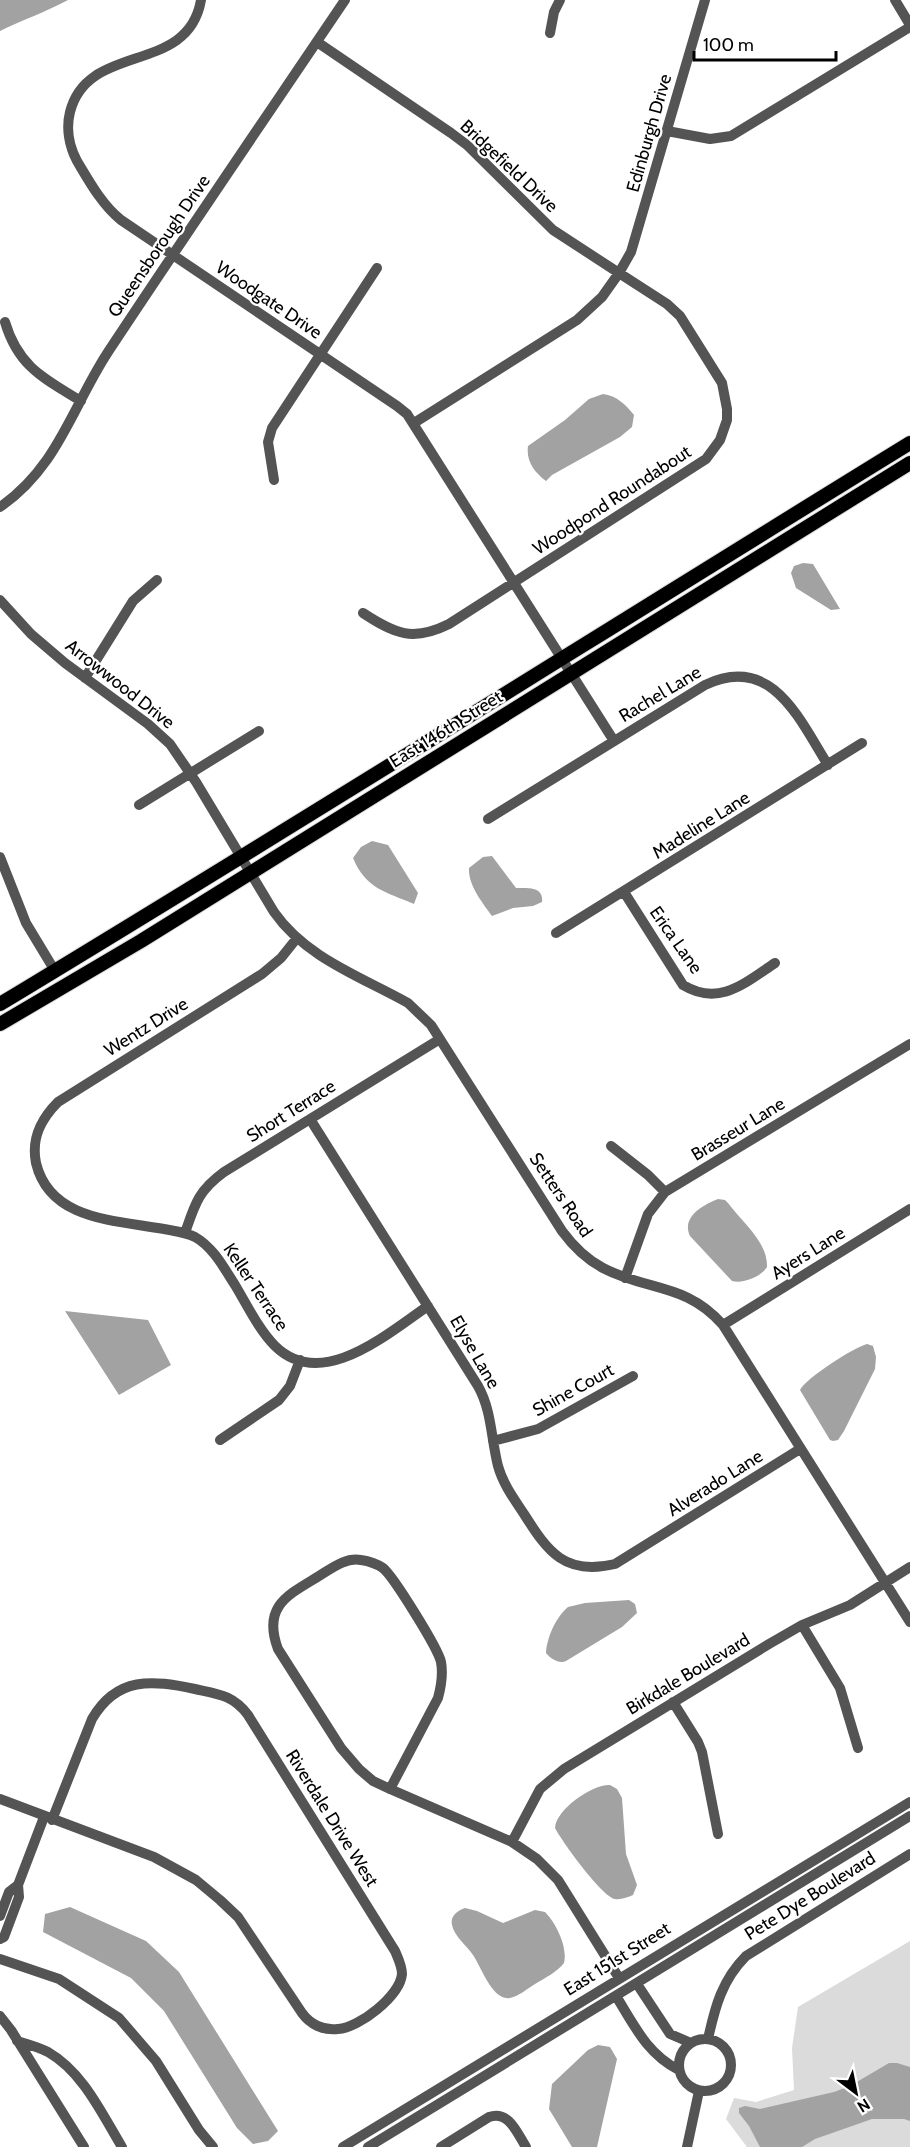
<svg xmlns="http://www.w3.org/2000/svg" width="910" height="2147" font-family="Cabin,sans-serif">
<style>
.green{fill:#dbdbdb}
.water{fill:#a2a2a2}
.lines{fill:none;stroke-linecap:round;stroke-linejoin:round}
.major-casing{stroke:#dbdbdb;stroke-width:16}
.minor{stroke:#545454;stroke-width:10}
.major{stroke:#000;stroke-width:14}
.labels{text-anchor:middle;dominant-baseline:central;stroke-width:4.5;stroke-linejoin:round;paint-order:stroke}
.street-label{font-size:18px;fill:#000;stroke:#fff}
</style>
<rect width="100%" height="100%" fill="#fff"/>
<path class="green" d="M 910,1941 L 910,2147 L 747,2147 L 726,2119 L 734,2098 L 756,2102 L 794,2090 L 792,2048 L 798,2007 Z"/>
<path class="water" d="M 0,0 L 68,0 C 46,12 22,20 0,31 Z
M 603,394 C 617,396 625,404 634,415 L 632,427 L 620,437 L 552,475 L 546,481 C 534,472 526,461 528,446 L 565,420 L 589,399 Z
M 803,563 L 813,564 L 840,609 L 831,610 L 796,588 L 791,573 L 794,566 Z
M 372,841 L 388,845 L 418,893 L 414,904 C 386,892 366,889 353,858 L 361,847 Z
M 492,856 L 516,888 C 527,888 544,886 542,902 L 533,906 L 513,908 L 492,916 C 482,902 468,885 469,868 L 483,857 Z
M 718,1199 L 725,1200 L 728,1203 C 742,1222 768,1242 767,1267 C 761,1277 743,1284 732,1281 L 690,1236 C 681,1217 703,1205 718,1199 Z
M 65,1311 L 148,1320 L 171,1365 L 119,1395 Z
M 867,1344 L 873,1346 L 876,1357 L 875,1369 L 844,1431 L 838,1440 L 833,1441 L 830,1440 L 800,1390 C 805,1379 854,1347 867,1344 Z
M 629,1600 L 635,1604 L 637,1613 L 622,1627 L 566,1661 C 559,1664 551,1659 546,1653 C 547,1637 556,1617 568,1607 L 585,1603 Z
M 610,1785 L 617,1789 L 622,1798 L 626,1854 L 637,1885 L 633,1895 C 628,1897 621,1900 615,1899 C 602,1897 561,1840 555,1828 C 556,1809 593,1784 610,1785 Z
M 70,1907 L 146,1941 L 179,1972 L 278,2131 L 268,2141 L 253,2144 L 237,2128 L 164,2011 L 131,1978 L 43,1932 L 45,1914 Z
M 465,1908 L 477,1911 L 503,1923 L 535,1910 L 545,1912 C 556,1923 568,1947 564,1963 C 557,1972 545,1978 535,1984 C 527,1989 519,1996 510,1998 C 492,2001 481,1966 473,1955 C 467,1946 454,1936 452,1925 C 450,1916 457,1911 465,1908 Z
M 598,2045 L 610,2047 L 617,2059 L 597,2147 L 572,2147 L 549,2109 L 552,2084 L 588,2050 Z
M 889,2063 L 897,2063 L 910,2067 L 910,2121 L 904,2119 L 872,2119 L 815,2139 L 802,2147 L 760,2147 L 749,2126 L 739,2113 L 739,2108 L 745,2106 L 760,2109 L 834,2092 L 850,2086 Z"/>
<g class="lines">
<defs>
<path id="major" d="M 0,1004 C 305,820 606,630 910,443
M 0,1024 L 141,941 L 910,463"/>
</defs>
<use href="#major" class="major-casing"/>
<path class="minor" d="M 201,0 C 188,76 88,41 70,112 C 66,128 69,146 77,161 C 89,181 102,205 121,220 L 397,406 L 407,414 L 614,741
M 895,0 L 910,25
M 550,33 L 554,12 L 560,0
M 317,42 L 451,133 L 467,145 L 553,230 L 619,273 L 631,252 L 705,0
M 667,131 L 710,139 L 731,136 L 910,27
M 5,322 C 18,366 43,378 81,401
M 274,480 L 268,442 L 272,428 L 377,268
M 0,507 C 58,467 72,407 108,352 C 186,234 266,117 345,0
M 0,600 L 31,634 L 65,663 L 148,724 L 170,744 L 196,782 L 274,912 C 306,958 362,977 408,1003 L 431,1025 L 562,1231 C 573,1246 586,1259 603,1268 C 647,1291 687,1283 723,1325 L 910,1622
M 363,613 C 395,634 413,642 449,624 L 706,459 L 720,440 L 727,420 L 727,409 L 722,383 L 680,316 L 667,304 L 619,273 L 602,297 L 577,320 L 414,423
M 85,678 L 133,601 L 157,580
M 139,805 L 259,731
M 488,819 L 705,685 C 772,653 799,719 828,765
M 0,857 L 26,923 L 55,971
M 624,892 L 683,985 C 719,1007 745,983 775,963
M 556,933 L 862,743
M 297,938 L 281,958 L 262,974 L 58,1102 C 41,1119 31,1138 36,1163 C 50,1221 116,1220 164,1229 C 174,1231 185,1232 195,1237 C 213,1247 224,1268 235,1285 C 247,1305 259,1330 275,1346 C 322,1392 388,1333 428,1306
M 310,1119 L 478,1386 C 492,1411 491,1439 498,1466 C 503,1484 514,1499 524,1514 C 548,1552 565,1576 615,1564 L 800,1449
M 611,1146 L 648,1175 L 665,1192
M 185,1233 C 195,1204 198,1191 224,1172 L 440,1039
M 625,1278 L 648,1214 L 665,1192 L 910,1044
M 723,1325 L 910,1209
M 220,1440 L 279,1400 L 290,1386 L 300,1360
M 493,1441 L 538,1429 L 633,1376
M 802,1625 L 840,1688 L 858,1748
M 673,1702 L 698,1742 L 702,1752 L 718,1834
M 390,1789 L 438,1698 C 441,1687 443,1673 441,1662 C 438,1648 393,1576 383,1568 C 377,1564 368,1561 361,1560 C 346,1557 332,1568 319,1576 C 288,1595 262,1606 278,1649 L 341,1748 L 359,1769 L 373,1781 L 390,1789 L 512,1842 L 537,1859 L 558,1880 L 619,1978
M 0,1799 L 154,1857 L 196,1880 L 220,1900 L 238,1917 L 302,2013 C 310,2024 323,2031 338,2029 C 359,2028 400,1996 402,1974 C 402,1966 398,1958 395,1951 L 248,1715 C 233,1695 218,1694 195,1689 C 152,1680 117,1676 92,1719 L 52,1820
M 512,1842 L 540,1789 L 564,1769 L 769,1644 L 802,1625 L 850,1605 L 910,1567
M 0,1916 L 9,1892 L 18,1885 L 44,1817
M 0,1939 L 4,1937 L 19,1897 L 18,1885
M 0,1959 L 59,1979 L 119,2018 L 156,2061 L 199,2130 L 213,2147
M 637,1984 L 670,2034 L 691,2043
M 616,1996 C 634,2025 647,2054 679,2070
M 0,2016 L 11,2030 L 84,2147
M679 2065a26 26 0 1 1 52 0a26 26 0 1 1-52 0Z
M 708,2039 C 715,2007 722,1980 746,1956 L 910,1854
M 17,2041 C 27,2044 38,2047 48,2052 C 83,2072 102,2114 122,2147
M 343,2147 L 910,1802
M 368,2147 L 910,1816
M 441,2147 L 489,2117 C 509,2110 517,2133 526,2147
M 687,2147 L 699,2091"/>
<use href="#major" class="major"/>
</g>
<g class="labels">
<g class="street-label">
<text transform="translate(649 133) rotate(-74)">Edinburgh Drive</text>
<text transform="translate(509 166) rotate(43)">Bridgefield Drive</text>
<text transform="translate(159 246) rotate(-56)">Queensborough Drive</text>
<text transform="translate(269 300) rotate(34)">Woodgate Drive</text>
<text transform="translate(612 500) rotate(-33)">Woodpond Roundabout</text>
<text transform="translate(120 684) rotate(38)">Arrowwood Drive</text>
<text transform="translate(660 694) rotate(-31)">Rachel Lane</text>
<text transform="translate(446 729) rotate(-32)">East 146th Street</text>
<text transform="translate(701 825) rotate(-32)">Madeline Lane</text>
<text transform="translate(676 940) rotate(55)">Erica Lane</text>
<text transform="translate(146 1027) rotate(-32)">Wentz Drive</text>
<text transform="translate(291 1111) rotate(-32)">Short Terrace</text>
<text transform="translate(738 1129) rotate(-31)">Brasseur Lane</text>
<text transform="translate(561 1195) rotate(56)">Setters Road</text>
<text transform="translate(808 1253) rotate(-32)">Ayers Lane</text>
<text transform="translate(256 1287) rotate(56)">Keller Terrace</text>
<text transform="translate(475 1352) rotate(60)">Elyse Lane</text>
<text transform="translate(573 1390) rotate(-29)">Shine Court</text>
<text transform="translate(715 1483) rotate(-32)">Alverado Lane</text>
<text transform="translate(688 1674) rotate(-31)">Birkdale Boulevard</text>
<text transform="translate(332 1818) rotate(58)">Riverdale Drive West</text>
<text transform="translate(810 1896) rotate(-32)">Pete Dye Boulevard</text>
<text transform="translate(617 1959) rotate(-32)">East 151st Street</text>
</g>
</g>
<g transform="translate(856 2093) rotate(148)" stroke="#ffffff" stroke-width="4.5" paint-order="stroke">
<path d="M0-4.5L10 22L0 15L-10 22Z" fill="#000000"/>
<text y="-9" font-size="16" font-weight="bold" text-anchor="middle" fill="#000000">N</text>
</g>
<path d="M694 51v9h142v-9" fill="none" stroke="#000000" stroke-width="3"/>
<text x="703" y="51" font-size="18" fill="#000000" stroke="#ffffff" stroke-width="4.5" paint-order="stroke">100 m</text>
</svg>
